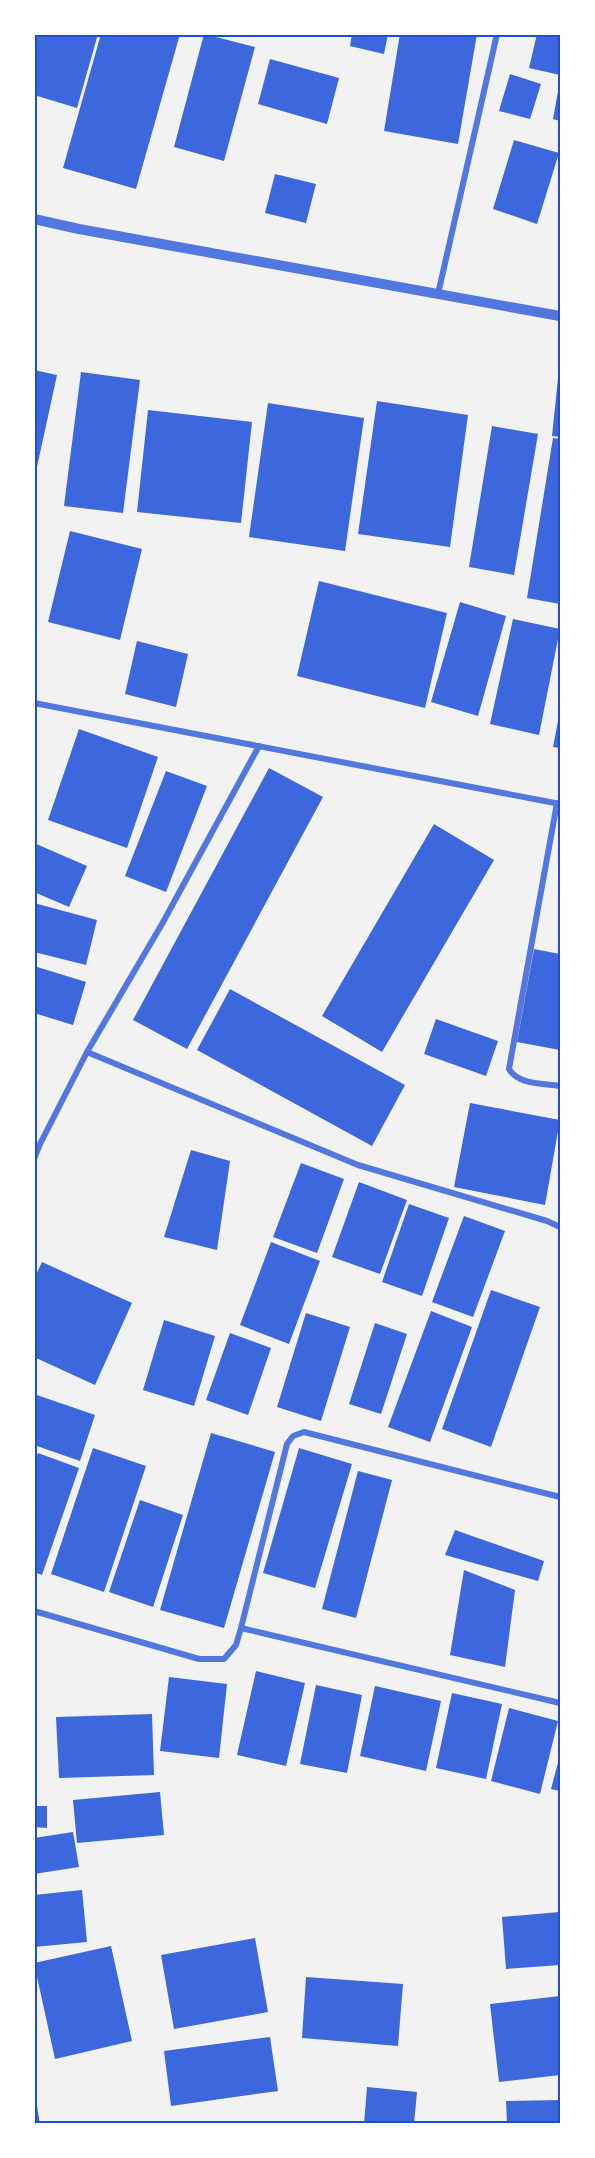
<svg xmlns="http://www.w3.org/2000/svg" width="595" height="2158" font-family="Cabin,sans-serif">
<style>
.building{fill:#3d67dc}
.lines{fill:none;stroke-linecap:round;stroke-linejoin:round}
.minor{stroke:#5277de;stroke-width:6}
.tertiary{stroke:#5277de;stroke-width:10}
.neatline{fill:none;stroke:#1d4ed8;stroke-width:2}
</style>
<rect width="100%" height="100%" fill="#f2f2f2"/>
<path class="building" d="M 34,34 L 98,34 L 77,108 L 34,95 Z
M 101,34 L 180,34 L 136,189 L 63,168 Z
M 204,34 L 255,47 L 224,161 L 174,147 Z
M 352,34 L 388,34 L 384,54 L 350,46 Z
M 400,34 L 477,34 L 458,144 L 384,131 Z
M 537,34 L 560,36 L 560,75 L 529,68 Z
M 270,59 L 339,78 L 327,124 L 258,104 Z
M 510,74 L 541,84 L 530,119 L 499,111 Z
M 558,91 L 560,91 L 560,121 L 553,119 Z
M 514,140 L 559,153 L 537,224 L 493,209 Z
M 275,174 L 316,184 L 306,223 L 265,213 Z
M 559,369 L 560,370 L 560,437 L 552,436 Z
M 34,370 L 57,375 L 35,476 L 34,476 Z
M 81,372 L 140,380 L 123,513 L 64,506 Z
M 377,401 L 468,415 L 450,547 L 358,534 Z
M 268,403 L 364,418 L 345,551 L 249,537 Z
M 148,410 L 252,422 L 241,523 L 137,512 Z
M 492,426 L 538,434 L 514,575 L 469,567 Z
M 553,438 L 560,439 L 560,604 L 527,598 Z
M 70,531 L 142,549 L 120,640 L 48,622 Z
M 319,581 L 447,613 L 425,708 L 297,676 Z
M 460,602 L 506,616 L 478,716 L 431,702 Z
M 513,619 L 560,629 L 539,735 L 490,724 Z
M 137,641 L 188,654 L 176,707 L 125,694 Z
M 559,716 L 560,716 L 560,748 L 553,747 Z
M 79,729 L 158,757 L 127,848 L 48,820 Z
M 269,768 L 323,797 L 187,1049 L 133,1020 Z
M 166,771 L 207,786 L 166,892 L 125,876 Z
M 434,824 L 494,860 L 382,1052 L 322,1016 Z
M 34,843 L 87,866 L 69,907 L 34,892 Z
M 34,903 L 97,920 L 86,965 L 34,952 Z
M 534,949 L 560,954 L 560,1050 L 517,1042 Z
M 34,966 L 86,982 L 73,1025 L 34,1013 Z
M 230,989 L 405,1085 L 372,1146 L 197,1050 Z
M 436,1019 L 498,1041 L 486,1076 L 424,1054 Z
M 470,1103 L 560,1120 L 545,1205 L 454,1187 Z
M 191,1150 L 230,1161 L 217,1250 L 164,1237 Z
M 301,1163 L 344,1179 L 317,1253 L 273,1237 Z
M 359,1182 L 407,1200 L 380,1274 L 332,1257 Z
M 409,1204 L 449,1218 L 422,1296 L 382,1282 Z
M 464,1216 L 505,1231 L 473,1317 L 432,1302 Z
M 271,1242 L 320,1261 L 289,1344 L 240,1325 Z
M 42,1262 L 132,1303 L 95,1385 L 34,1357 L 34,1279 Z
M 491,1290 L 540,1307 L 491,1447 L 442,1429 Z
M 431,1311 L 472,1327 L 430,1442 L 388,1427 Z
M 306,1313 L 350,1327 L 321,1421 L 277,1407 Z
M 164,1320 L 215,1336 L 194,1406 L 143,1390 Z
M 375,1323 L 407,1334 L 381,1414 L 349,1404 Z
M 230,1333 L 271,1348 L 248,1415 L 206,1400 Z
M 34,1394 L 95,1415 L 80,1461 L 34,1445 Z
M 211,1433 L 275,1452 L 224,1628 L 160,1610 Z
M 93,1448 L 146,1466 L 104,1592 L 51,1574 Z
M 299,1448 L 352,1464 L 315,1588 L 263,1573 Z
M 38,1453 L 79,1468 L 42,1575 L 34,1572 L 34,1463 Z
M 358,1471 L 392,1480 L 356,1618 L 322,1609 Z
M 140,1500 L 183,1515 L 153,1607 L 109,1592 Z
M 455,1530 L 544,1561 L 538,1581 L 445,1555 Z
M 464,1570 L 515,1590 L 505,1667 L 450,1655 Z
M 256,1671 L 305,1683 L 286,1766 L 237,1755 Z
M 169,1677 L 227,1684 L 219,1758 L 160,1751 Z
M 316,1685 L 362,1695 L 347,1773 L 300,1764 Z
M 375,1686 L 441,1701 L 426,1771 L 360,1756 Z
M 452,1693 L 502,1704 L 486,1779 L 436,1768 Z
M 509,1708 L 558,1721 L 540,1794 L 491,1781 Z
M 152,1714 L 154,1775 L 59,1778 L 56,1717 Z
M 560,1755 L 560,1791 L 551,1789 Z
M 160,1792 L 164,1835 L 77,1843 L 73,1800 Z
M 34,1806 L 47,1806 L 47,1828 L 34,1827 Z
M 73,1832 L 79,1867 L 34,1874 L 34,1838 Z
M 82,1890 L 87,1942 L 34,1947 L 34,1895 Z
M 560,1912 L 560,1965 L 506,1969 L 502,1917 Z
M 255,1938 L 268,2012 L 174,2029 L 161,1955 Z
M 111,1946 L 132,2041 L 55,2059 L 34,1963 Z
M 306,1977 L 403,1984 L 398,2046 L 302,2038 Z
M 560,1996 L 560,2075 L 499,2082 L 490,2004 Z
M 270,2037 L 278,2091 L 171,2106 L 164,2051 Z
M 367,2087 L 417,2092 L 414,2124 L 364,2124 Z
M 34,2100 L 36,2100 L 40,2124 L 34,2124 Z
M 560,2100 L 560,2124 L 507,2124 L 506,2101 Z"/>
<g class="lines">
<path class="minor" d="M 438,294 L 497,34
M 34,703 L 560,804
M 557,803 L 509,1069 C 518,1085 544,1083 560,1086
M 87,1052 L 358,1165 L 547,1221 L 560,1227
M 34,1159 L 40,1144 L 87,1052 L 162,924 L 259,746
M 34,1611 L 199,1659 L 224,1659 L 236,1645 L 241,1628 L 287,1444 L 293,1436 L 304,1432 L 560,1497
M 241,1628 L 560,1703"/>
<path class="tertiary" d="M 34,219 L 79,229 L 560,316"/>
</g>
<rect width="595" height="2158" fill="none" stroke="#ffffff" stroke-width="72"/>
<rect x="36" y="36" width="523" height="2086" class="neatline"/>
</svg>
